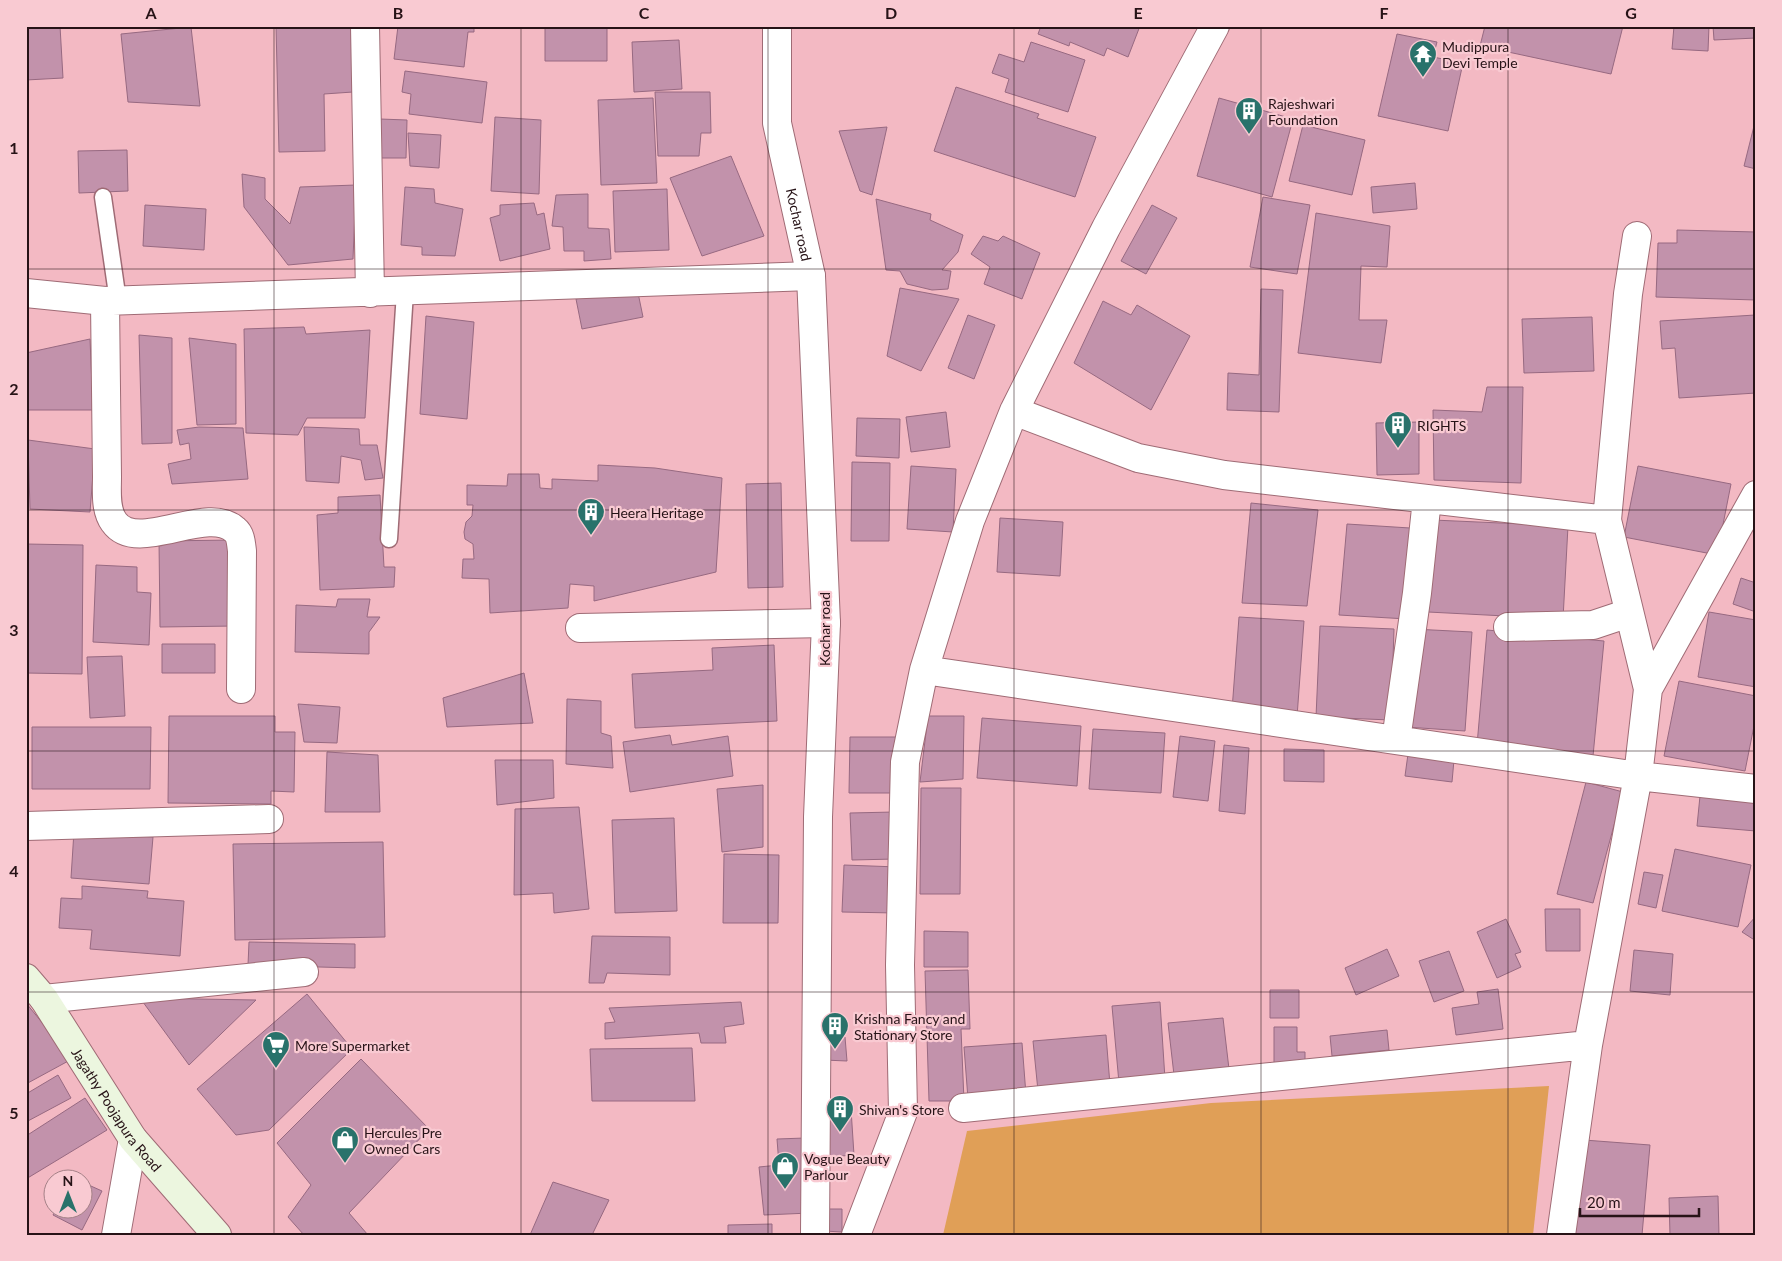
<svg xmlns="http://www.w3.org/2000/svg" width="1782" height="1261" font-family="Lato,sans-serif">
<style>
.green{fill:#e09f57}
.building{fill:#c292ab;stroke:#976981}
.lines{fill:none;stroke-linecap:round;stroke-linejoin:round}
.service-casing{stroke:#9f6b75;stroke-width:19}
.minor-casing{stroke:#9f6b75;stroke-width:30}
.tertiary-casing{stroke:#9f6b75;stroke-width:30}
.secondary-casing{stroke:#9f6b75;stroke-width:30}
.service{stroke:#fff;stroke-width:16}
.minor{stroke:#fff;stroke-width:28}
.tertiary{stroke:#fff;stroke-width:28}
.secondary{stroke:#ecf6df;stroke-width:28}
.grid{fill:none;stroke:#271317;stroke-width:1;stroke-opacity:0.55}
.labels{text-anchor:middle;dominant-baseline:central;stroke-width:4.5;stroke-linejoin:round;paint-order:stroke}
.poi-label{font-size:14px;fill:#271317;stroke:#f9cad2;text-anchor:start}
.street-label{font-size:14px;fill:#271317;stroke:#f9cad2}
.neatline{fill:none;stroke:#271317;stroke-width:2}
.grid-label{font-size:16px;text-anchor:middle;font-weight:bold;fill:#271317}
</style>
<rect width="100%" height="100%" fill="#f3b9c3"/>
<path class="green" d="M 1549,1086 L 1533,1235 L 943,1235 L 967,1131 L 1211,1103 Z"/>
<path class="building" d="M 26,26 L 60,26 L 63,78 L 26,80 Z
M 276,26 L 352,26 L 353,92 L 324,94 L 325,151 L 279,152 Z
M 398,26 L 474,26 L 474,32 L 468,32 L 464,67 L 394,59 Z
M 545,26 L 607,26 L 607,61 L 545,61 Z
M 1041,26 L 1140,26 L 1128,57 L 1107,48 L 1104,56 L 1070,42 L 1069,46 L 1038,34 Z
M 1485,26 L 1623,26 L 1611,74 L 1480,46 Z
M 1674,26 L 1709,26 L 1708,51 L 1672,49 Z
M 1713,26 L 1756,26 L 1756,38 L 1714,40 Z
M 191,27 L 200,106 L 128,102 L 121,34 Z
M 1397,34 L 1437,42 L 1433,57 L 1463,63 L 1448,131 L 1378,116 Z
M 679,40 L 682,89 L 634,92 L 632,42 Z
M 1031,42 L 1085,60 L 1068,112 L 1005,92 L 1009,79 L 992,73 L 999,54 L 1024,62 Z
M 405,71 L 487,82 L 482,123 L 409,114 L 411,94 L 402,92 Z
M 956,87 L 1039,114 L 1037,118 L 1096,137 L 1075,197 L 934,151 Z
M 655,92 L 710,92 L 711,133 L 701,133 L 699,156 L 658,156 Z
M 653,98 L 657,183 L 601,185 L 598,100 Z
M 1219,98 L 1293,119 L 1272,197 L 1197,176 Z
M 495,117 L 541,120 L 539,194 L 491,191 Z
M 1756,118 L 1756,169 L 1744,166 Z
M 380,119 L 407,120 L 406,158 L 379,158 Z
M 1303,125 L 1365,140 L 1352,195 L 1289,181 Z
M 887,127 L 872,195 L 860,191 L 839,131 Z
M 408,133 L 441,135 L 439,168 L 410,166 Z
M 127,150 L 128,191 L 79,193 L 78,151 Z
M 731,156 L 764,236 L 702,256 L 670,178 Z
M 242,174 L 265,178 L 265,199 L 290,224 L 300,187 L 356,185 L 353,259 L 288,265 L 244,207 Z
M 1415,183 L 1417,209 L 1373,213 L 1371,187 Z
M 405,187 L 434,189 L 435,203 L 463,209 L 455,256 L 422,255 L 422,247 L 401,245 Z
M 667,189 L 669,250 L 615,252 L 613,191 Z
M 588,194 L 588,228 L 609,229 L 611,259 L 584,261 L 584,251 L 564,251 L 563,227 L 552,226 L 556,195 Z
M 1263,197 L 1310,205 L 1297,274 L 1250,267 Z
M 876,199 L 931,214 L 930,220 L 963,235 L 958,252 L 942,270 L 951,271 L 948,289 L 932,290 L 907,284 L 900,271 L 886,270 Z
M 534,203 L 537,215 L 544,213 L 550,249 L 500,261 L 490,218 L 500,215 L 500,205 Z
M 145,205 L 206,209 L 204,250 L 143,246 Z
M 1152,205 L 1177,218 L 1146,274 L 1121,261 Z
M 1316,213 L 1390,226 L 1387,267 L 1361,266 L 1359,320 L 1387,320 L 1381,363 L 1298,353 Z
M 1677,230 L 1756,232 L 1756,300 L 1656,297 L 1658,243 L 1677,243 Z
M 983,236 L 998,241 L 1003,236 L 1040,253 L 1022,299 L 984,284 L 990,267 L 971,254 Z
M 637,288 L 643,317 L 582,329 L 576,299 Z
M 900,288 L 959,299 L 921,371 L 887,356 Z
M 1261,289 L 1283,290 L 1279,412 L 1227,410 L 1228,373 L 1259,375 Z
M 1103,301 L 1131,315 L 1137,305 L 1190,336 L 1151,410 L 1074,363 Z
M 968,315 L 995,325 L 974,379 L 948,368 Z
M 1755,315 L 1756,393 L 1679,398 L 1675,348 L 1662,349 L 1660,321 Z
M 426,316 L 474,322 L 467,419 L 420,414 Z
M 1592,317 L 1594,371 L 1524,373 L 1522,319 Z
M 304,327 L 306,334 L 370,330 L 365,418 L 307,418 L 298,435 L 246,433 L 244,329 Z
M 139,335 L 172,338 L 172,443 L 142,444 Z
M 189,338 L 236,344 L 236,424 L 197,425 Z
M 90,339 L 93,410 L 26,410 L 26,353 Z
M 1487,387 L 1523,387 L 1521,483 L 1434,480 L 1433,410 L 1482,412 Z
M 946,412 L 950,447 L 911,452 L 906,417 Z
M 857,418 L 900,419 L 899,458 L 856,456 Z
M 1419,422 L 1419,474 L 1377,475 L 1376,423 Z
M 199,427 L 243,428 L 248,479 L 172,484 L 168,464 L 191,459 L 189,443 L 180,445 L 177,430 Z
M 304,427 L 359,429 L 360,445 L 377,445 L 383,478 L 365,480 L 361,460 L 341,456 L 339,483 L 306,481 Z
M 28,440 L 95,449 L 90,512 L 30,509 Z
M 852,462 L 890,463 L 889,541 L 851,541 Z
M 598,465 L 655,468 L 722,478 L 716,572 L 594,601 L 594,586 L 570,584 L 568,608 L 490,613 L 489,579 L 462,578 L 463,559 L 474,559 L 473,544 L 465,539 L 464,532 L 466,522 L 472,516 L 473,505 L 467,505 L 467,485 L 507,486 L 508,474 L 539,474 L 540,488 L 552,489 L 552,479 L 598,481 Z
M 911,466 L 956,469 L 953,532 L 907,529 Z
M 1638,466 L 1731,484 L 1717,555 L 1624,537 Z
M 781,483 L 783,587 L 748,588 L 746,484 Z
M 380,495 L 384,567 L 395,567 L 394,587 L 320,590 L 317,515 L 338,513 L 338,497 Z
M 1251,503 L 1318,510 L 1307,606 L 1242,603 Z
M 1000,518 L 1063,522 L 1060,576 L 997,572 Z
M 1433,520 L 1568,526 L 1563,619 L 1428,612 Z
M 1347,524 L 1410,528 L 1407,619 L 1339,615 Z
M 234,540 L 235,626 L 160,627 L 159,541 Z
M 26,544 L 83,545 L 82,674 L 26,673 Z
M 96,565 L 137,567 L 137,592 L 151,593 L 149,645 L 93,642 Z
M 1741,578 L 1756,583 L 1756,612 L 1733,604 Z
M 338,599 L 370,599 L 367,617 L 380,617 L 369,632 L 369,654 L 295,652 L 296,605 L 336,607 Z
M 1709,612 L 1756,620 L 1756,687 L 1698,677 Z
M 1239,617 L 1304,621 L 1297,717 L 1232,710 Z
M 1320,626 L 1394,629 L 1391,720 L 1316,717 Z
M 1413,629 L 1472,632 L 1465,731 L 1406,727 Z
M 1487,630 L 1604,641 L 1593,756 L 1477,745 Z
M 162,644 L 215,644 L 215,673 L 162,673 Z
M 774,645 L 777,721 L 635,728 L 632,674 L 713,670 L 712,648 Z
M 122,656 L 125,716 L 90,718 L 87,657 Z
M 524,673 L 533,723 L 447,727 L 443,698 Z
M 1679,681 L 1756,696 L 1756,716 L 1745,771 L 1664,756 Z
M 567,699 L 601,701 L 601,733 L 611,736 L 613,768 L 566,764 Z
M 298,704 L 340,707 L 337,743 L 304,742 Z
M 169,716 L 275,716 L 275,732 L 295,732 L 294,792 L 271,791 L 271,804 L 168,803 Z
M 928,716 L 964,716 L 963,779 L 920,782 Z
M 982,718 L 1081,726 L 1077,786 L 977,778 Z
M 32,727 L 151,727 L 150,789 L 32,789 Z
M 1093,729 L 1165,733 L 1161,793 L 1089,789 Z
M 670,735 L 672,745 L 728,736 L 733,776 L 630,792 L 623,742 Z
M 1180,736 L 1215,741 L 1208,801 L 1173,797 Z
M 850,737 L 896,737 L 896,793 L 849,793 Z
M 1224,745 L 1249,748 L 1245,814 L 1219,811 Z
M 1284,749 L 1324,750 L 1324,782 L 1284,781 Z
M 327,752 L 378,755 L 380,812 L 325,812 Z
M 1408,754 L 1454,760 L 1452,782 L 1405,776 Z
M 495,760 L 553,760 L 554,798 L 497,805 Z
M 1586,782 L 1623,792 L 1593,903 L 1557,894 Z
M 763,785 L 763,847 L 722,852 L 717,789 Z
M 921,788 L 961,788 L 960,894 L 920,894 Z
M 1700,796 L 1756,801 L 1756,831 L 1697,826 Z
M 579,807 L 589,909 L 554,913 L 553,893 L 514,895 L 515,809 Z
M 894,812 L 895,859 L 852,860 L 850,813 Z
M 674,818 L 677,911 L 615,913 L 612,820 Z
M 74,831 L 153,837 L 149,884 L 71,878 Z
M 383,842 L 385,937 L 235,940 L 233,844 Z
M 1675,849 L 1751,865 L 1738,927 L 1662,911 Z
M 724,854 L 779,855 L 778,923 L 723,923 Z
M 844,865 L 898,867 L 896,913 L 842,912 Z
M 1644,872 L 1663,875 L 1656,908 L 1638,904 Z
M 82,886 L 148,891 L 147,898 L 184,901 L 180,956 L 90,949 L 92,930 L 59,928 L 61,898 L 82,899 Z
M 1545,909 L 1580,909 L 1580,951 L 1546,951 Z
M 1756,916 L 1756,941 L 1742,932 Z
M 1506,919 L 1521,952 L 1515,954 L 1521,967 L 1497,978 L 1477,932 Z
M 924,931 L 968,932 L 968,967 L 924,967 Z
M 592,936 L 670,937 L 670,975 L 607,973 L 604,983 L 589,983 Z
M 249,942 L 355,944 L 355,968 L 248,965 Z
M 1387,949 L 1399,976 L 1356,995 L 1345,968 Z
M 1634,950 L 1673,954 L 1670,995 L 1630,991 Z
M 1449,951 L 1464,991 L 1434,1002 L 1419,961 Z
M 968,970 L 970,1029 L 961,1029 L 964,1101 L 929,1101 L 925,971 Z
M 1498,989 L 1503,1029 L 1456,1035 L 1452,1008 L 1479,1004 L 1477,992 Z
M 1270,990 L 1299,990 L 1299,1018 L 1270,1018 Z
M 307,994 L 352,1049 L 269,1130 L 236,1135 L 197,1089 Z
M 140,998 L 256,1000 L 189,1065 Z
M 741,1002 L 744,1024 L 724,1027 L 726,1043 L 701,1043 L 699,1033 L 605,1039 L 605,1023 L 615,1022 L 609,1008 Z
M 1160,1002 L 1165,1079 L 1119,1083 L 1112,1006 Z
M 26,1003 L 72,1059 L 26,1084 Z
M 1223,1018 L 1229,1069 L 1174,1075 L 1168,1023 Z
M 1274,1027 L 1297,1027 L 1297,1052 L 1305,1052 L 1305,1064 L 1274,1064 Z
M 1387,1030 L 1389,1050 L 1332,1056 L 1330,1036 Z
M 1106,1035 L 1110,1085 L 1038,1091 L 1033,1041 Z
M 845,1037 L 847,1061 L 824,1060 L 823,1040 Z
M 1022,1043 L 1026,1095 L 968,1099 L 964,1047 Z
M 692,1048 L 695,1101 L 592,1101 L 590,1049 Z
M 361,1059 L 429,1129 L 349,1213 L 368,1235 L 304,1235 L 288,1217 L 311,1185 L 277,1143 Z
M 58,1075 L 71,1098 L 26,1122 L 26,1094 Z
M 85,1098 L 107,1130 L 26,1179 L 26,1136 Z
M 851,1109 L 854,1155 L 829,1157 L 825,1110 Z
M 805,1138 L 810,1213 L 764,1215 L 759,1167 L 779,1165 L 777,1139 Z
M 1584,1140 L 1650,1145 L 1642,1235 L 1571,1235 Z
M 82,1182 L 102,1191 L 82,1230 L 53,1215 L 57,1208 L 82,1208 Z
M 553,1182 L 609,1200 L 592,1235 L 530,1235 Z
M 1718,1196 L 1719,1235 L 1670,1235 L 1669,1198 Z
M 825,1209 L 842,1209 L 842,1232 L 824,1231 Z
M 772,1224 L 772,1235 L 728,1235 L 728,1225 Z"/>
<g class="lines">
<defs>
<path id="service" d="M 103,197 L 118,301
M 389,539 L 405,292"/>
<path id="minor" d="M 365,26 L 370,293
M 1637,236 L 1628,294 L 1607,520 L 1648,689
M 26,293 L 105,301 L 811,276
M 105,301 L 107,477 C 107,491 105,510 114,522 C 137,555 207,504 235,530 C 241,535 241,544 242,551 L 241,689
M 1014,411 L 1138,458 L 1224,475 L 1607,520
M 1508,627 L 1593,625 L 1629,613
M 580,628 L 826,623
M 924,670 L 1638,776 L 1756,789
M 1396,740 L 1417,593 L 1427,499
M 26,826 L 269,819
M 44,999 L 304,972
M 963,1108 L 1588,1045
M 116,1235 L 133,1139
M 856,1235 L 903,1112 L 900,965 L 905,762 L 924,670 L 970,521 L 1014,411 L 1106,228 L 1215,26
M 1561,1235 L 1588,1045 L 1638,776 L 1648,689 L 1756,495"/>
<g id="tertiary">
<path id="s1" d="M 777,26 L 777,123 L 811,276 L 826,623 L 818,817 L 815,1235"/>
</g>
<g id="secondary">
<path id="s2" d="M 26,978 L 44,999 L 133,1139 L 217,1235"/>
</g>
</defs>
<use href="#service" class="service-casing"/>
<use href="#minor" class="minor-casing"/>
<use href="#tertiary" class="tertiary-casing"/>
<use href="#secondary" class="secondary-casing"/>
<use href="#service" class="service"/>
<use href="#minor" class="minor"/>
<use href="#tertiary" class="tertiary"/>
<use href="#secondary" class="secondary"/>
</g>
<path class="grid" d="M 274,26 L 274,1235M 521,26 L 521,1235M 768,26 L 768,1235M 1014,26 L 1014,1235M 1261,26 L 1261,1235M 1508,26 L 1508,1235M 26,269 L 1756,269M 26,510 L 1756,510M 26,751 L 1756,751M 26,992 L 1756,992"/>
<defs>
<symbol id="temple-pin" viewBox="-11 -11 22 30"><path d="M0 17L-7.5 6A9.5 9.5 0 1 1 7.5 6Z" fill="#29726b" stroke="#f9cad2"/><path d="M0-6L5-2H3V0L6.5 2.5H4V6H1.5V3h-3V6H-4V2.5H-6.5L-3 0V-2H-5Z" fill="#fff"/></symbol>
<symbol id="building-pin" viewBox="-11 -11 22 30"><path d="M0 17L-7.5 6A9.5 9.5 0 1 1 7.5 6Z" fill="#29726b" stroke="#f9cad2"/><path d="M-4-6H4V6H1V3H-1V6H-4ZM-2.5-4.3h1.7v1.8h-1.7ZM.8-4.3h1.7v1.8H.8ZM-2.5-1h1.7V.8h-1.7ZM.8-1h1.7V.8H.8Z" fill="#fff"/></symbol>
<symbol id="supermarket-pin" viewBox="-11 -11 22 30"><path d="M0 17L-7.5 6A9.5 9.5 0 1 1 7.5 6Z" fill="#29726b" stroke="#f9cad2"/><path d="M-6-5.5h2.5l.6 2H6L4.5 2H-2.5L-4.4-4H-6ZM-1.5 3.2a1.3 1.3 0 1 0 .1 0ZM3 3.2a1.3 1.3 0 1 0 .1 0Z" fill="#fff"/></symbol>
<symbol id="shop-pin" viewBox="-11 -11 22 30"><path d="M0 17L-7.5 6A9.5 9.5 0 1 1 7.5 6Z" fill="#29726b" stroke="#f9cad2"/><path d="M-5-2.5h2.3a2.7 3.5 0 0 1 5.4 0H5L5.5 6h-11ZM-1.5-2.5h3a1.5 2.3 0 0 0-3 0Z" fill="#fff"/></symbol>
</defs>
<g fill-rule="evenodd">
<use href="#temple-pin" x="1407" y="38" width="32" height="43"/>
<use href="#building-pin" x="1233" y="95" width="32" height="43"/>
<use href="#building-pin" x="1382" y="409" width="32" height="43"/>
<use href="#building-pin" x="575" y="496" width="32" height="43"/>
<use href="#building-pin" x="819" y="1010" width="32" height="43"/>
<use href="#supermarket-pin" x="260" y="1029" width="32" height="43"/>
<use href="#building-pin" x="824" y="1093" width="32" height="43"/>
<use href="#shop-pin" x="329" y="1124" width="32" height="43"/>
<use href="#shop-pin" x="769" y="1150" width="32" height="43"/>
</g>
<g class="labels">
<g class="poi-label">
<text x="1442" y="46">Mudippura<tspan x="1442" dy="16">Devi Temple</tspan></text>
<text x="1268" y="103">Rajeshwari<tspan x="1268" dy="16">Foundation</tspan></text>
<text x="1417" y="425">RIGHTS</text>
<text x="610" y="512">Heera Heritage</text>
<text x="854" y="1018">Krishna Fancy and<tspan x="854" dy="16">Stationary Store</tspan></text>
<text x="295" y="1045">More Supermarket</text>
<text x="859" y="1109">Shivan's Store</text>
<text x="364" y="1132">Hercules Pre<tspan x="364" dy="16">Owned Cars</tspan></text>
<text x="804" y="1158">Vogue Beauty<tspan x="804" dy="16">Parlour</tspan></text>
</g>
<g class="street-label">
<text stroke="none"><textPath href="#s1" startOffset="201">Kochar road</textPath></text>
<text transform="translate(824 629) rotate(-90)">Kochar road</text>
<text stroke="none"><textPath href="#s2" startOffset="160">Jagathy Poojapura Road</textPath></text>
</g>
</g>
<rect width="1782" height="1261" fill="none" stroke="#f9cad2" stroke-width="55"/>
<g transform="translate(68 1194)"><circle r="24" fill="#f9cad2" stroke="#a58187"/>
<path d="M0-4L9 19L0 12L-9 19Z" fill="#29726b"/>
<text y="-8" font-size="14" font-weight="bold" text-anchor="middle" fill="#271317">N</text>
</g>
<path d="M1580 1208v8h119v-8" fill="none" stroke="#271317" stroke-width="2.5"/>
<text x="1587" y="1208" font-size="15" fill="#271317" stroke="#f9cad2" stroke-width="4" paint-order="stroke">20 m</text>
<rect x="28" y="28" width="1726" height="1206" class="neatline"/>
<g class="grid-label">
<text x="151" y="19">A</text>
<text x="398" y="19">B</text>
<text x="644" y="19">C</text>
<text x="891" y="19">D</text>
<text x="1138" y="19">E</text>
<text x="1384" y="19">F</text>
<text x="1631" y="19">G</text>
<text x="14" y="154">1</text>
<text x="14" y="395">2</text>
<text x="14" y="636">3</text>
<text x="14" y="877">4</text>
<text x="14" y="1119">5</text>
</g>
</svg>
